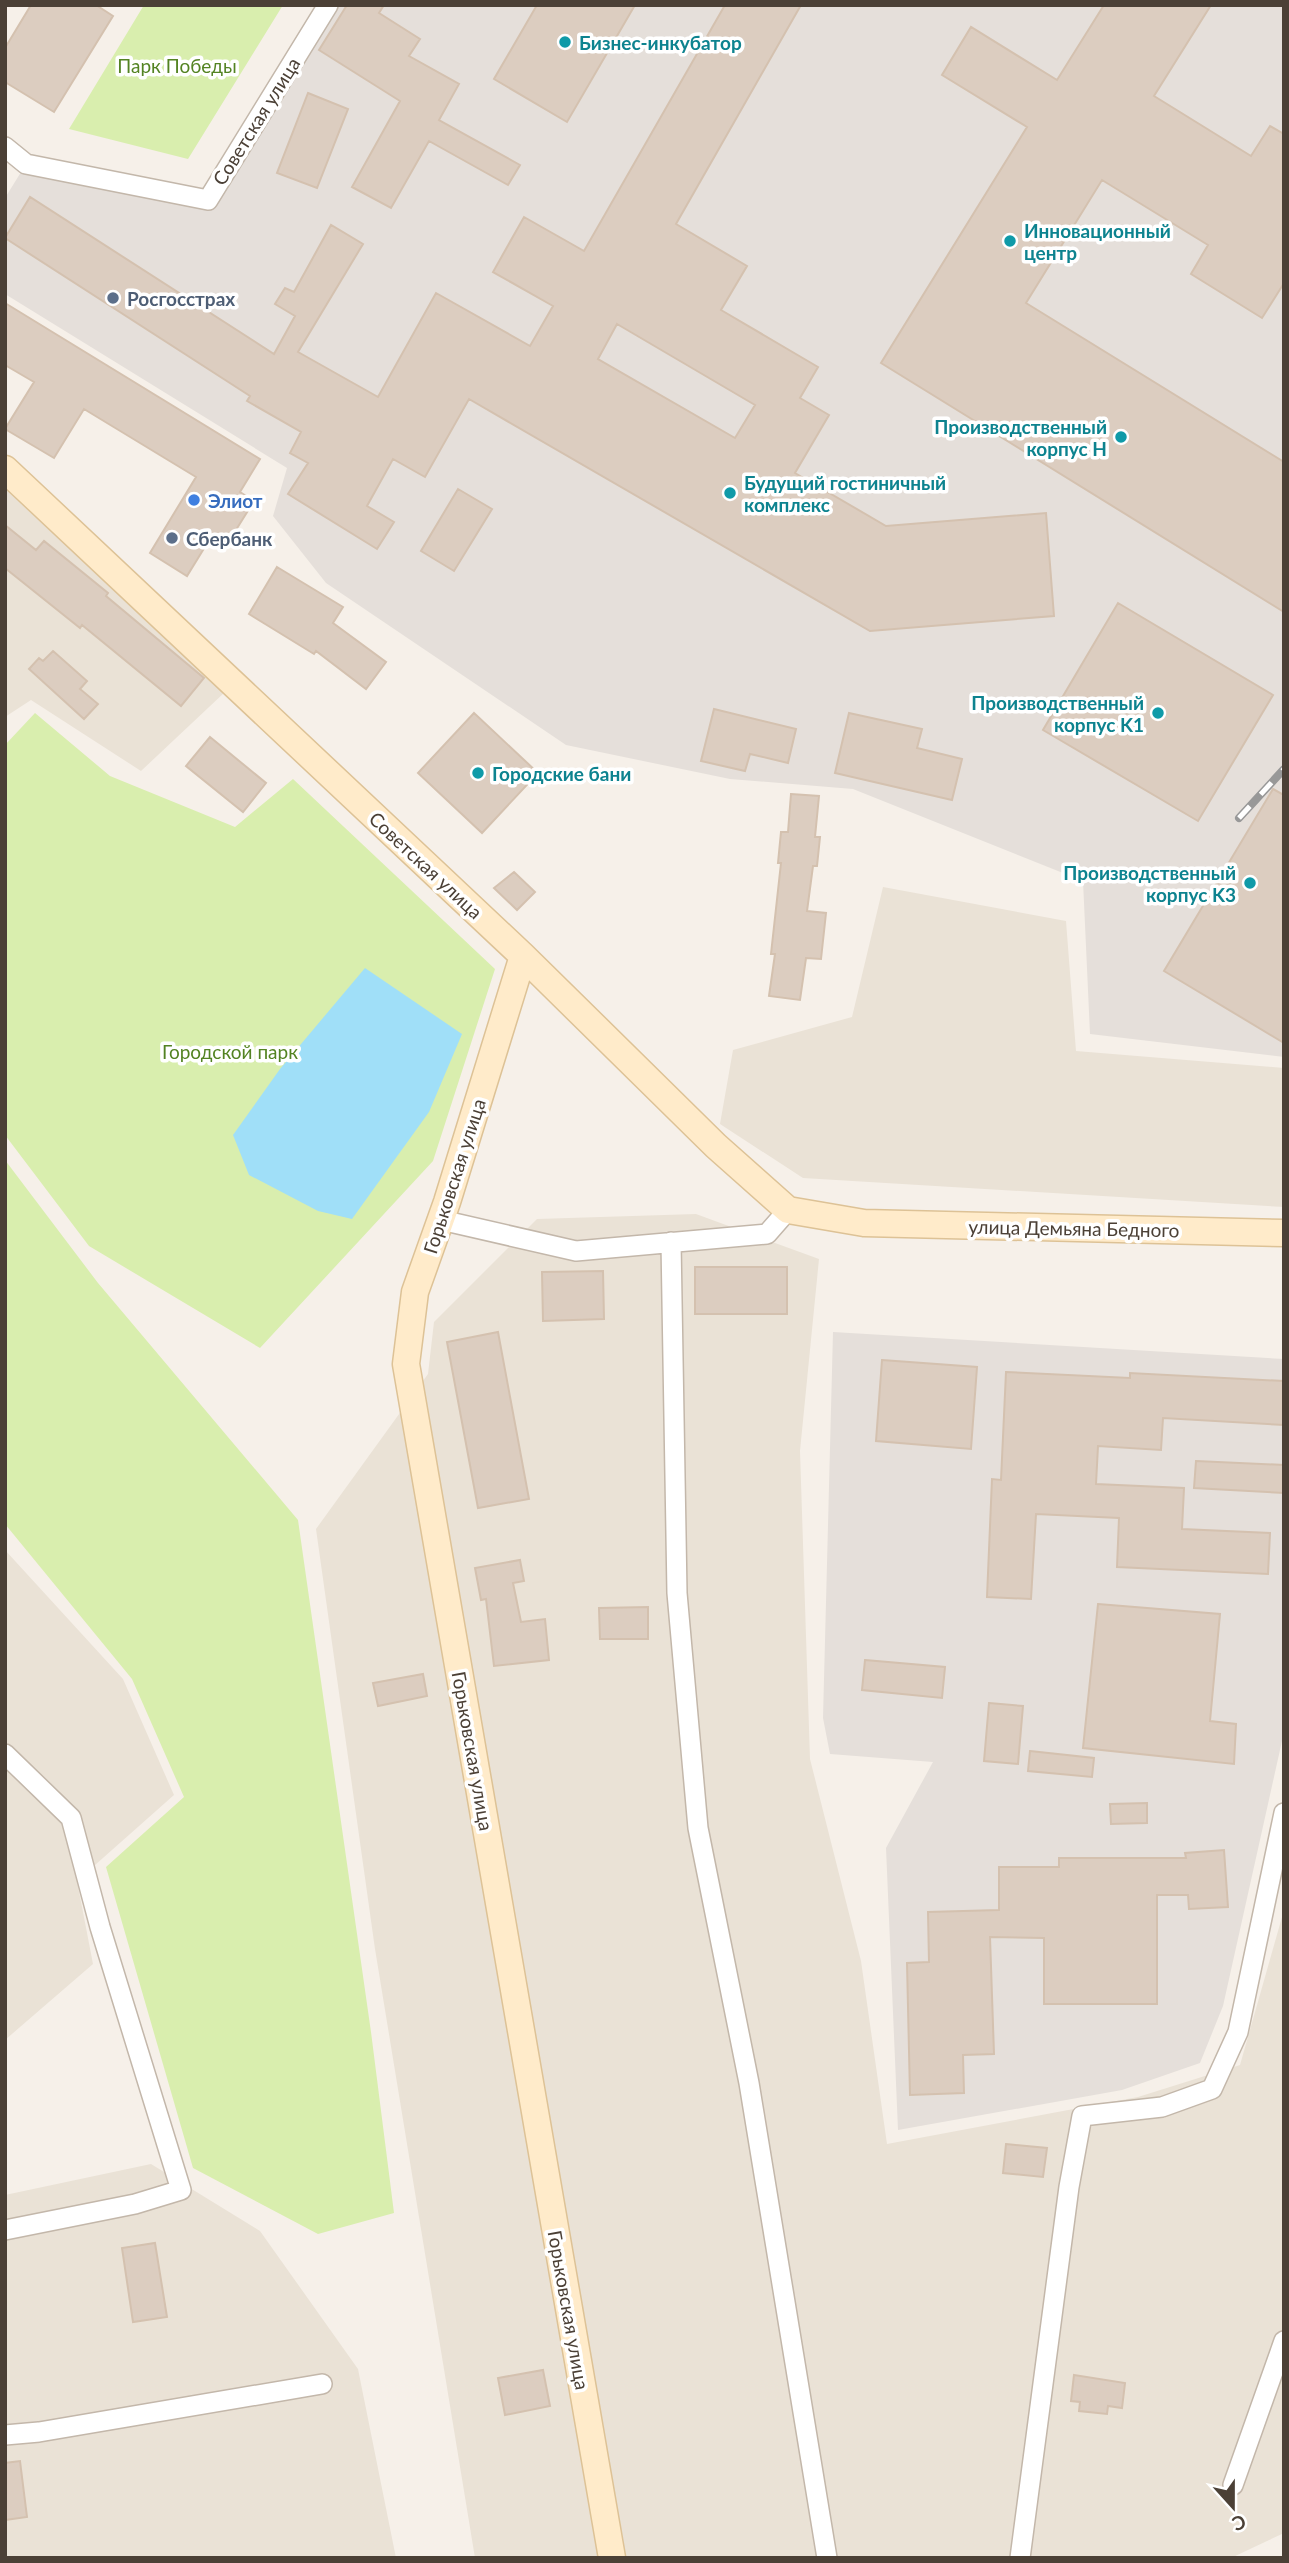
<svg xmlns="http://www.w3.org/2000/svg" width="1289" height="2563" font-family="Lato,sans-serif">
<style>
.residential{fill:#eae2d6}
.industrial{fill:#e5dfda}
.green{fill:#d9eeae}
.water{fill:#a0dff8}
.building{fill:#dccdc0;stroke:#d4c1af;stroke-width:2;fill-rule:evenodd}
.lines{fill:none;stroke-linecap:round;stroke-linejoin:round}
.street-casing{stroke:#c3b7aa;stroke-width:22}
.secondary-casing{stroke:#ddc296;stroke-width:29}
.street{stroke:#fff;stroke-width:19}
.secondary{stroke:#ffebca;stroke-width:26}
.rail-casing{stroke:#989898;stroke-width:8}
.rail{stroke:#fff;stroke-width:5;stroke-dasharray:16;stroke-linecap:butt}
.culture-dot{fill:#0f9aa8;stroke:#fff;stroke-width:2.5}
.service-dot{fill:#5c6f8a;stroke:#fff;stroke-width:2.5}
.shop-dot{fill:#3f7fe0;stroke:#fff;stroke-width:2.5}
.labels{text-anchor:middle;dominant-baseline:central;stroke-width:7;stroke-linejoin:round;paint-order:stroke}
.culture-label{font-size:19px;font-weight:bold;fill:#0d838f;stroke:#fff;text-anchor:start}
.park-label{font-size:19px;fill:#538322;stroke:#fff}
.street-label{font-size:19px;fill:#4b4036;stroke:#fff}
.service-label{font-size:19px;font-weight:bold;fill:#4e5e75;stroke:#fff;text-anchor:start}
.shop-label{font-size:19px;font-weight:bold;fill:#366cbe;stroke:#fff;text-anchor:start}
</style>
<rect width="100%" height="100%" fill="#f6f0e9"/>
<path class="residential" d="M 5,489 L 225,692 L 141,771 L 31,700 L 5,717 Z
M 883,887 L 1066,921 L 1076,1051 L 1284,1068 L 1284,1207 L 803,1178 L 720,1124 L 733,1050 L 852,1017 Z
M 696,1214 L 819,1259 L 800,1451 L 810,1759 L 861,1961 L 887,2144 L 1138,2097 L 1240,2065 L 1284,1910 L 1284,2533 L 1231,2558 L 475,2558 L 375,1949 L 316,1529 L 428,1374 L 434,1322 L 537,1219 Z
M 5,1550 L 123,1679 L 174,1795 L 77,1881 L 93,1964 L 5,2040 Z
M 151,2164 L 260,2231 L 358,2369 L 396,2558 L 5,2558 L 5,2195 Z"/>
<path class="industrial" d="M 332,5 L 1284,5 L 1284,1057 L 1090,1034 L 1083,881 L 853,789 L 730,779 L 566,745 L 326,583 L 273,516 L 287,468 L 5,294 L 5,198 L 26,164 L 208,199 Z
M 833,1332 L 1284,1359 L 1284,1732 L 1223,2006 L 1200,2063 L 1122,2090 L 898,2130 L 886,1848 L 933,1762 L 830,1754 L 823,1718 Z"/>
<path class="green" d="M 144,5 L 283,5 L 188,159 L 69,129 Z
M 35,713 L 110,776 L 235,827 L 293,779 L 495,969 L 433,1161 L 260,1348 L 89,1246 L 5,1135 L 5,745 Z
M 5,1160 L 98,1283 L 298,1520 L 371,2032 L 394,2213 L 318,2234 L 193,2168 L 106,1867 L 184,1797 L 132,1679 L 5,1524 Z"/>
<path class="water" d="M 365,968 L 462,1034 L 429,1112 L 352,1219 L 318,1211 L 249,1175 L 233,1135 L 280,1069 Z"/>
<path class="building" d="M 31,5 L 96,5 L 113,16 L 54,112 L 5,82 L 5,48 Z
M 347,5 L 384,5 L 379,13 L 420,39 L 409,56 L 459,84 L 439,120 L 520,165 L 508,185 L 429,141 L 391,208 L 352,187 L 400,101 L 319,50 Z
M 537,5 L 635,5 L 567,122 L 494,79 Z
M 725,5 L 801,5 L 676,224 L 747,266 L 721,310 L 818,367 L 800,398 L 829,415 L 795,473 L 886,526 L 1046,513 L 1054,616 L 870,631 L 469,399 L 425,477 L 393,459 L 367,506 L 394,522 L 377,549 L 288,494 L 308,463 L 290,453 L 301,432 L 247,401 L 250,396 L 5,238 L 30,197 L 274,354 L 295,316 L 275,304 L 285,288 L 294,292 L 331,225 L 363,244 L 298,352 L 378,397 L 436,293 L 530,346 L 553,306 L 493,272 L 524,217 L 584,251 ZM 617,324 L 755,405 L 735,438 L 598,359 Z
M 1104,5 L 1211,5 L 1154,96 L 1251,156 L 1270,126 L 1284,134 L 1284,283 L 1262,318 L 1191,274 L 1208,245 L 1102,180 L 1026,303 L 1284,462 L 1284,612 L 881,363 L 1027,127 L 942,75 L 971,27 L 1057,80 Z
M 308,93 L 348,109 L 317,188 L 277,173 Z
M 5,303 L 260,459 L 240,492 L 254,501 L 226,546 L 211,537 L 187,576 L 150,553 L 196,477 L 84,409 L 54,458 L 5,429 L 34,382 L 5,365 Z
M 458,489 L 492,509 L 454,571 L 421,551 Z
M 5,525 L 36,550 L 44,541 L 108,593 L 106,596 L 204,678 L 181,706 L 82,625 L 80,628 L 5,568 Z
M 277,567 L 343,607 L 333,623 L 386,662 L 366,689 L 316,651 L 314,654 L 249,614 Z
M 1118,603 L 1273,695 L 1198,821 L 1043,730 Z
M 53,651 L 87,681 L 80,689 L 98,704 L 84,719 L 29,669 L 39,658 L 43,661 Z
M 714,709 L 796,729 L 788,763 L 750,754 L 745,771 L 701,761 Z
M 474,713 L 538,773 L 482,833 L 418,773 Z
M 849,713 L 922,729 L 917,748 L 962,759 L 952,800 L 835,773 Z
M 210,737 L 266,783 L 243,812 L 186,766 Z
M 1273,789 L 1284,795 L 1284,1043 L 1164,971 Z
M 791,794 L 819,796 L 815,837 L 820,837 L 817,866 L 813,866 L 807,911 L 826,913 L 821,959 L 806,958 L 800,1000 L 769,996 L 775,954 L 771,954 L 781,863 L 778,863 L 781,832 L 788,832 Z
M 514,872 L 535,892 L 517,910 L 494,888 Z
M 695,1267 L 787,1267 L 787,1314 L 695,1314 Z
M 603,1271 L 604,1319 L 543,1321 L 542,1272 Z
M 498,1332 L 529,1499 L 478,1508 L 447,1342 Z
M 882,1360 L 977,1367 L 971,1449 L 876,1441 Z
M 1006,1372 L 1130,1378 L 1130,1373 L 1284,1381 L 1284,1425 L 1163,1418 L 1161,1450 L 1098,1446 L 1096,1484 L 1184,1488 L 1182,1529 L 1270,1533 L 1268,1574 L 1117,1567 L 1119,1518 L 1036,1514 L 1031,1599 L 987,1597 L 992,1479 L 1001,1480 Z
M 1196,1461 L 1284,1465 L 1284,1493 L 1194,1488 Z
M 520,1560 L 524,1581 L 513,1583 L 521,1622 L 545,1619 L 549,1660 L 494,1666 L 486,1599 L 481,1600 L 475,1568 Z
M 1098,1604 L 1220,1614 L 1210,1721 L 1236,1724 L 1234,1764 L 1083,1748 Z
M 648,1607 L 648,1639 L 600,1639 L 599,1608 Z
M 865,1660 L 945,1667 L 942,1698 L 862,1690 Z
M 423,1674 L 427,1696 L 378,1706 L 373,1683 Z
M 989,1703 L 1023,1706 L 1018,1764 L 984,1761 Z
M 1030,1751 L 1094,1758 L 1092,1777 L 1028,1771 Z
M 1147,1803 L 1147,1823 L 1111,1824 L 1110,1804 Z
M 1224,1850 L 1228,1907 L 1189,1909 L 1188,1895 L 1157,1895 L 1157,2004 L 1044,2004 L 1044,1938 L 990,1937 L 994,2054 L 963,2055 L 964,2093 L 910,2095 L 907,1963 L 929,1962 L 928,1912 L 999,1910 L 999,1867 L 1059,1867 L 1059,1858 L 1186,1858 L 1185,1853 Z
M 1006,2144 L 1047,2148 L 1043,2177 L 1003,2173 Z
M 155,2243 L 167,2317 L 133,2322 L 122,2248 Z
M 543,2370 L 550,2406 L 505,2415 L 498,2378 Z
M 1074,2375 L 1125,2383 L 1122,2408 L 1108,2406 L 1107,2414 L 1079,2411 L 1080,2402 L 1071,2401 Z
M 20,2461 L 27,2517 L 5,2520 L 5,2463 Z"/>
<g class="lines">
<defs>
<path id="street" d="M 5,147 L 26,164 L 208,200 L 328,5
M 441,1220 L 576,1251 L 767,1234 L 788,1210
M 671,1242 L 677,1593 L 698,1828 L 749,2083 L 827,2558
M 5,1754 L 71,1818 L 100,1927 L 181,2190 L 135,2204 L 5,2230
M 5,2435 L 39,2432 L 322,2384
M 1233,2485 L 1284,2341
M 1020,2558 L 1069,2187 L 1082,2116 L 1162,2107 L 1212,2089 L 1238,2032 L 1284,1813"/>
<path id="secondary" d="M 5,469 L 523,956 L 716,1146 L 788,1210 L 864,1223 L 1284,1233
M 523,956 L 447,1202 L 415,1292 L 406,1364 L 612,2558"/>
</defs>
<use href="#street" class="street-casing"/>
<use href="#secondary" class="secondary-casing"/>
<use href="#street" class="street"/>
<use href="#secondary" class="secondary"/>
<defs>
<path id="rail" d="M 1239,818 L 1284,769"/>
</defs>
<use href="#rail" class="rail-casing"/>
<use href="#rail" class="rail"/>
</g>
<g class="culture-dot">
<circle cx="565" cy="42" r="7"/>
<circle cx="1010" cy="241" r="7"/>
<circle cx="1121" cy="437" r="7"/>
<circle cx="730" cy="493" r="7"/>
<circle cx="1158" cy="713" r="7"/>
<circle cx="478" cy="773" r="7"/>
<circle cx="1250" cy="883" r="7"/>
</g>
<g class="service-dot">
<circle cx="113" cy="298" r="7"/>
<circle cx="172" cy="538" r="7"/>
</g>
<circle class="shop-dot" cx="194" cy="500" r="7"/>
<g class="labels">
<g class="culture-label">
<text x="579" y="42">Бизнес-инкубатор</text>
<text x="1024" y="230">Инновационный<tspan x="1024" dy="22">центр</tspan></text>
<text x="1107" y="426" text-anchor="end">Производственный<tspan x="1107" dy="22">корпус H</tspan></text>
<text x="744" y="482">Будущий гостиничный<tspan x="744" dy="22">комплекс</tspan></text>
<text x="1144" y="702" text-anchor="end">Производственный<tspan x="1144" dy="22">корпус K1</tspan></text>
<text x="492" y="773">Городские бани</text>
<text x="1236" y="872" text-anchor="end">Производственный<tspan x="1236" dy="22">корпус K3</tspan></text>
</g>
<g class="park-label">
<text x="177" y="65">Парк Победы</text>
<text x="230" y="1051">Городской парк</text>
</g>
<g class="street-label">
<text transform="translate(256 121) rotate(-58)">Советская улица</text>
<text transform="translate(426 865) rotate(43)">Советская улица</text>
<text transform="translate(454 1176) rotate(-72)">Горьковская улица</text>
<text transform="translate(1074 1228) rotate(1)">улица Демьяна Бедного</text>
<text transform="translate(473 1751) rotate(80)">Горьковская улица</text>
<text transform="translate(569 2310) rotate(80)">Горьковская улица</text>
</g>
<g class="service-label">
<text x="127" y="298">Росгосстрах</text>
<text x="186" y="538">Сбербанк</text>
</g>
<g class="shop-label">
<text x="208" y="500">Элиот</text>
</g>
</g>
<rect width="1289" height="2563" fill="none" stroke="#4b4036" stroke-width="14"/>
<g transform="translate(1233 2507) rotate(159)" stroke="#ffffff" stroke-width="5" paint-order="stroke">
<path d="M0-5L12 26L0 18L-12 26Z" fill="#4b4036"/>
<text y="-10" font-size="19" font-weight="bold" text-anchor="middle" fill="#4b4036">С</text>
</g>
</svg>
